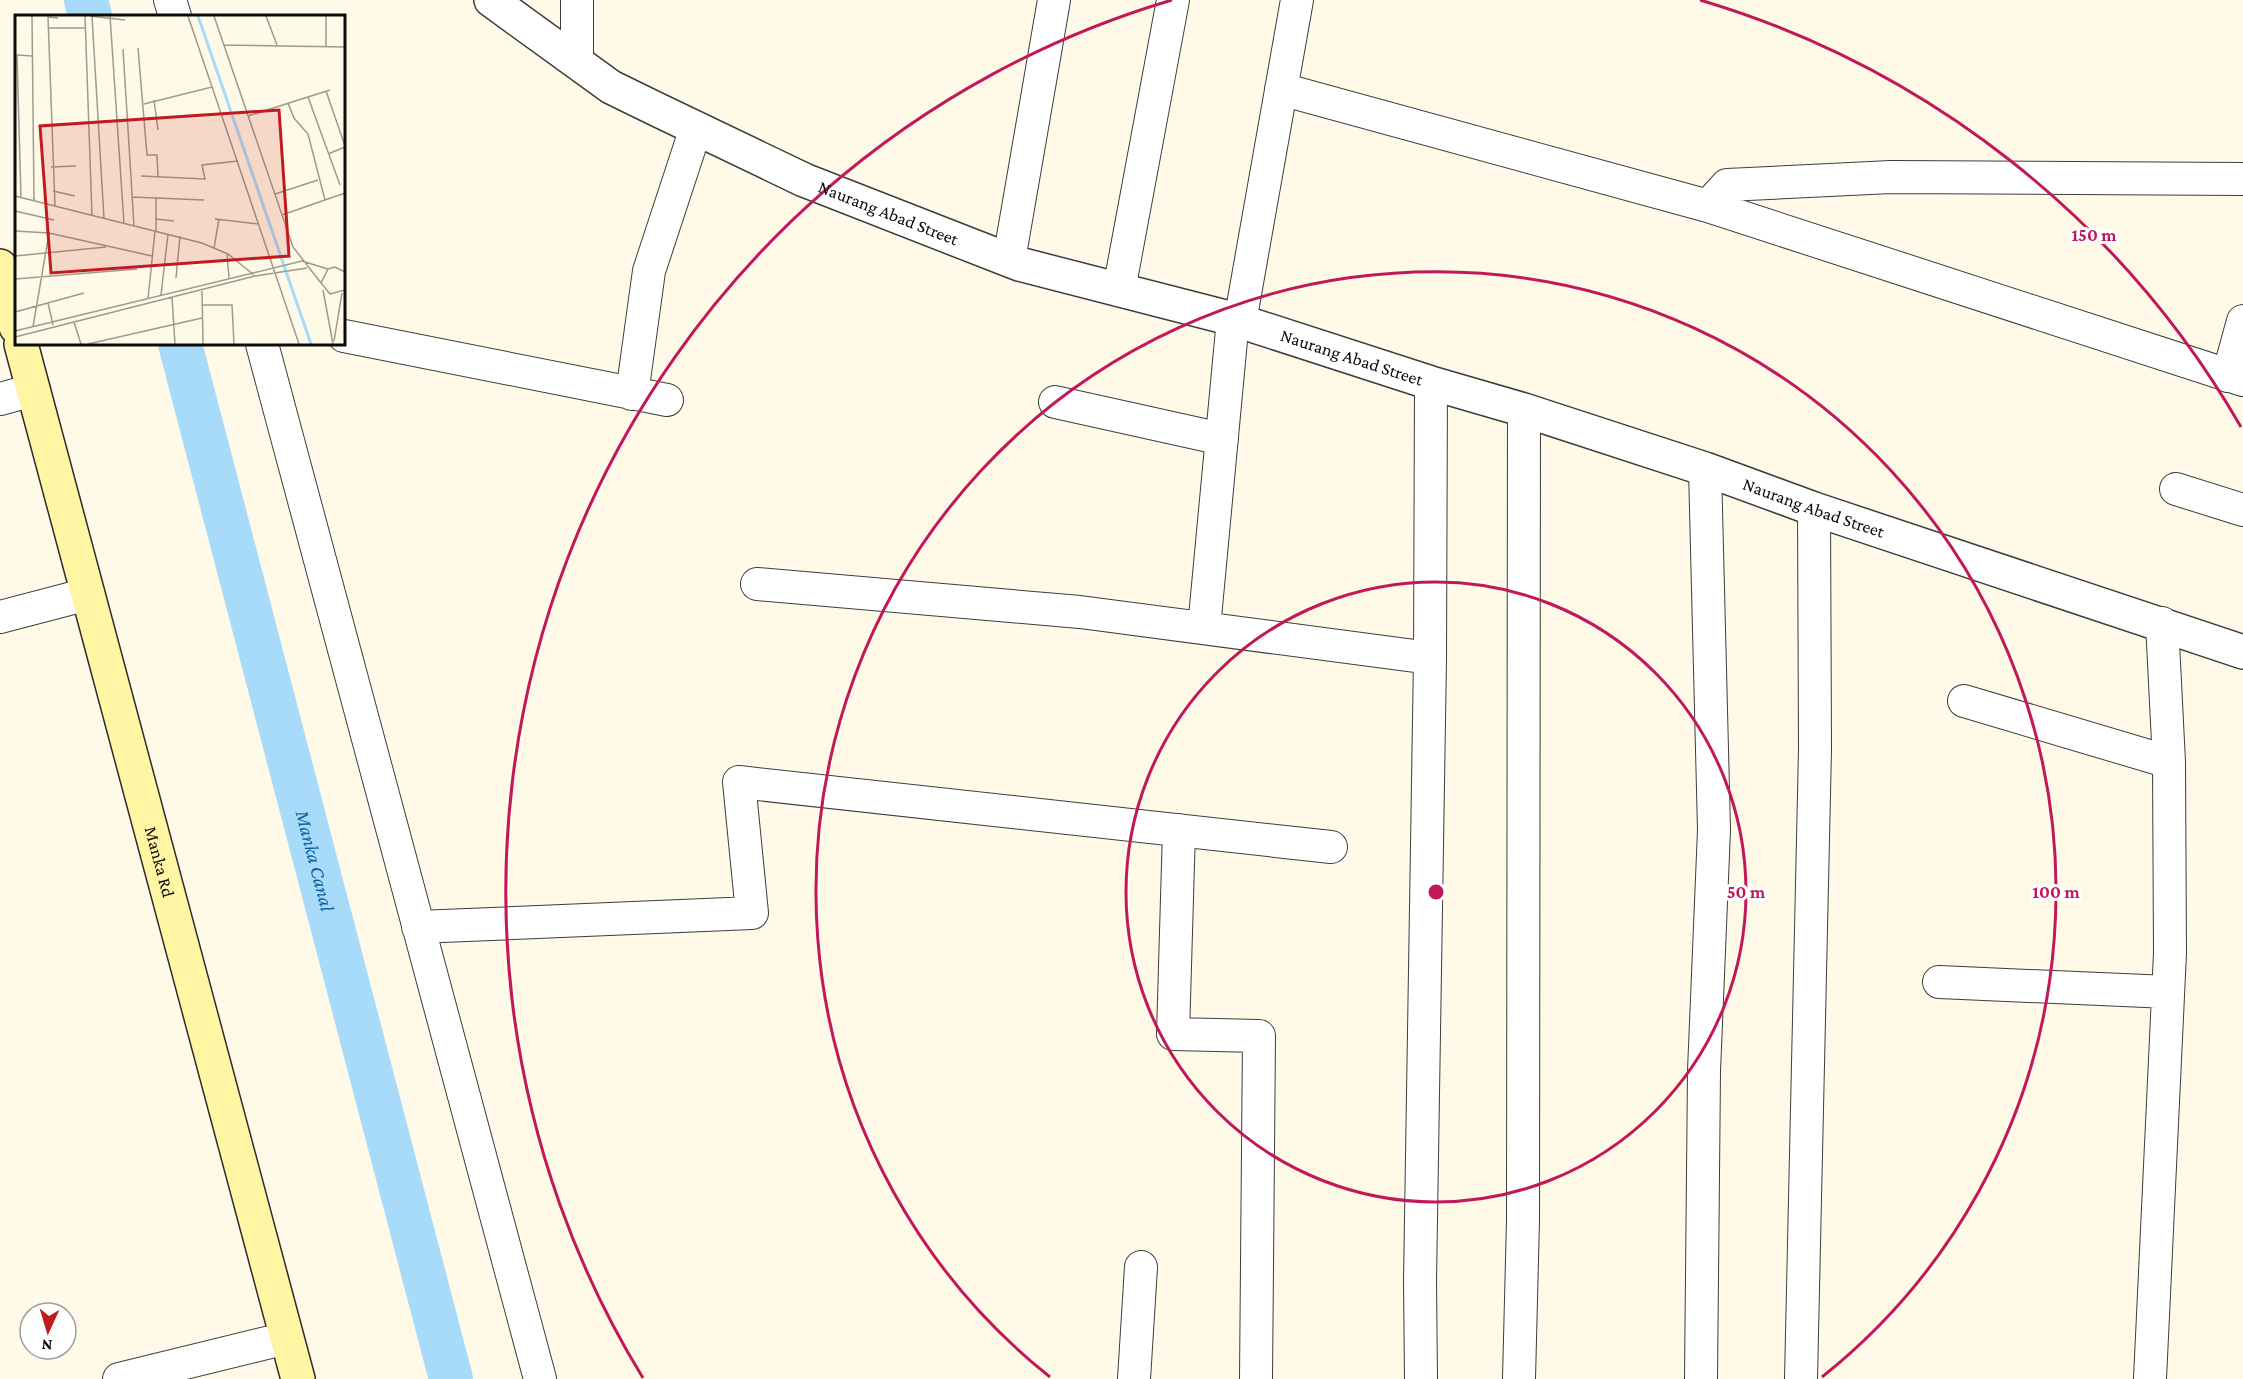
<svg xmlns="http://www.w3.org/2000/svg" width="2243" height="1379" font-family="'Crimson Pro',serif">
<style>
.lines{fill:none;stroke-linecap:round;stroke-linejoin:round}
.canal{stroke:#a8dbfa;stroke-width:44}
.minor-casing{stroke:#3d3d3d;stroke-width:34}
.tertiary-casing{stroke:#3d3d3d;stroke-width:36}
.secondary-casing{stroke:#2c2c2c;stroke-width:36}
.minor{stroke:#fff;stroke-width:32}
.tertiary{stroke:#fff;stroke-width:33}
.secondary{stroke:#fff5a2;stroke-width:33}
.ring{fill:none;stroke:#c2185b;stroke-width:3}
.labels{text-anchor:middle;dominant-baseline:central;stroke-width:6;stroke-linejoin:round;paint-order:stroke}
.street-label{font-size:18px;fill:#0a0a0a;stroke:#fff}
.water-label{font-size:20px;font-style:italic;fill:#0d60a2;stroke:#fff}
.inset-river{fill:none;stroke:#a8dbfa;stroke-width:3}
.inset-road{fill:none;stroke:#9d9a8f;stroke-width:1.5}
.view{fill:#c11a21;fill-opacity:0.15;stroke:#c11a21;stroke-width:3}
.inset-edge{fill:none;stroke:#0a0a0a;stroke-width:3}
.centre{fill:#c2185b;stroke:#fff;stroke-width:3}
.ring-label{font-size:18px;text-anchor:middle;font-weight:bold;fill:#c2185b;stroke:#fff;stroke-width:6;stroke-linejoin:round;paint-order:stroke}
</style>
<rect width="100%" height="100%" fill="#fffae7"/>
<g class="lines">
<g class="canal">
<path d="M 86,0 L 90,16"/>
<path id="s1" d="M 180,344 L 451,1379"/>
</g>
<defs>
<path id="minor" d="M 170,0 L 175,16
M 577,0 L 577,62
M 1281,89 L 1708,206 L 2243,380
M 1708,206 L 1727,185 L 1891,177 L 2243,179
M 1009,260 L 1054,0
M 1119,290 L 1173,0
M 1240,322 L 1297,0
M 344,336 L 667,400
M 262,344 L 540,1379
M 2228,376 L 2243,321
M 632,394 L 649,271 L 696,128
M 0,399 L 33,390
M 1055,402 L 1222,439
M 2176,489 L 2243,510
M 757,584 L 1080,612 L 1430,658
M 0,617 L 88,594
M 1204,628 L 1233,319
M 1964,701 L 2169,762
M 1179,830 L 1173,1034 L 1259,1036 L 1256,1379
M 418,927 L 752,913 L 739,782 L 1331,847
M 1939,982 L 2168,992
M 119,1379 L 287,1338
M 1134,1379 L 1141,1267
M 1421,1379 L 1420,1281 L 1430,658 L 1431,383
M 1519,1379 L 1523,1220 L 1524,410
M 1701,1379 L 1704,1071 L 1714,830 L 1705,469
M 1801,1379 L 1815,749 L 1814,509
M 2150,1379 L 2170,953 L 2169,762 L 2162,623"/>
<g id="tertiary">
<path id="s2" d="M 491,0 L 611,87 L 656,109 L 804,180 L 1019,264 L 1233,319 L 1431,383 L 1524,410 L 1705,469 L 1814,509 L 2243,652"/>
</g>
<g id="secondary">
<path d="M 0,266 L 16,327"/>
<path id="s3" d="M 21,344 L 298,1379"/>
</g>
</defs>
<use href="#minor" class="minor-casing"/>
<use href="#tertiary" class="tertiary-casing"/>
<use href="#secondary" class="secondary-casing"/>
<use href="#minor" class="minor"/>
<use href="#tertiary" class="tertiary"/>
<use href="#secondary" class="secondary"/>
</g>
<g class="ring">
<circle cx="1436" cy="892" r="310"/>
<path d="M1050 1377A620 620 0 1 1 1822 1377"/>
<path d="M643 1378A930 930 0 0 1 1172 0M1700 0A930 930 0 0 1 2241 427"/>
</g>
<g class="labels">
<g class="street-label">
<text stroke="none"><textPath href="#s2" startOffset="453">Naurang Abad Street</textPath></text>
<text stroke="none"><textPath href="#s2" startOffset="939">Naurang Abad Street</textPath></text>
<text stroke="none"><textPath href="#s2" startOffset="1425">Naurang Abad Street</textPath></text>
<text stroke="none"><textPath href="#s3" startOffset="536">Manka Rd</textPath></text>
</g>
<g class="water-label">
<text stroke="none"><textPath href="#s1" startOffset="534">Manka Canal</textPath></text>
</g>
</g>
<g transform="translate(15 15)">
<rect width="330" height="330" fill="#fffae7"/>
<path class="inset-river" d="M 183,1 L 296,329"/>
<path class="inset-road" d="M 17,1 L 19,185M 70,1 L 77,201M 75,1 L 110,5M 77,1 L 89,204M 95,1 L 109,209M 173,1 L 284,329M 199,1 L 278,232 L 306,268M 251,1 L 262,30M 33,13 L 70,13M 209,30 L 330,32M 311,31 L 311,1M 123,33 L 132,140 L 142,140 L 143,162M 108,34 L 119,211M 311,76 L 330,131M 293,82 L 325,170M 139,85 L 143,115M 273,88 L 279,103 L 293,119 L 310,185M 129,89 L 197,72M 233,101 L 315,75M 313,139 L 330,132M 36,152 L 61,151M 126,161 L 190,164 L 187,150 L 223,146M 38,176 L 60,181M 260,179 L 303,165M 0,181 L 187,228 L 213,239 L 239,260M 117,182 L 189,185M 6,183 L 2,40 L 17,41M 40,191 L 33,2 L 43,3M 0,196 L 39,205M 267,200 L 330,178M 141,204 L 159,206M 200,204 L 244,209M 0,216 L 34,218 L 137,241M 141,216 L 141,183M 199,233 L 204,204M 212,239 L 214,263M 0,241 L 91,232M 330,257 L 320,252 L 313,254 L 306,268 L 315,279 L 330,275M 161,263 L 165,221M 0,264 L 122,254M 308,275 L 318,329M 187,276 L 188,329M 146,280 L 153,219M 157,282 L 160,329M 133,284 L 140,216M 33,288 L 38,310M 187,290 L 217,290 L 219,329M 0,297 L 69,278M 59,307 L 66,329M 18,312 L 34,218M 0,316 L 287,246 L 313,254M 0,322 L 240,261 L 292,253M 319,326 L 327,278M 73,329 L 187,303"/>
<path class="view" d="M 264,95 L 274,241 L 36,258 L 25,111 Z"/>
<rect width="330" height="330" class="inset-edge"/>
</g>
<circle cx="1436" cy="892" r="9" class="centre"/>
<g class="ring-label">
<text x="2094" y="241">150 m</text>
<text x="1746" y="898">50 m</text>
<text x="2056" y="898">100 m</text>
</g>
<g transform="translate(48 1331) rotate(184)"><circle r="28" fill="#ffffff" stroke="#9d9d9d" stroke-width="1.5"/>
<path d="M0-4.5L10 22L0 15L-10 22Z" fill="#c11a21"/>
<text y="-9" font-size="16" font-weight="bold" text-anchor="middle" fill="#0a0a0a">N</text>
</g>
</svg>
